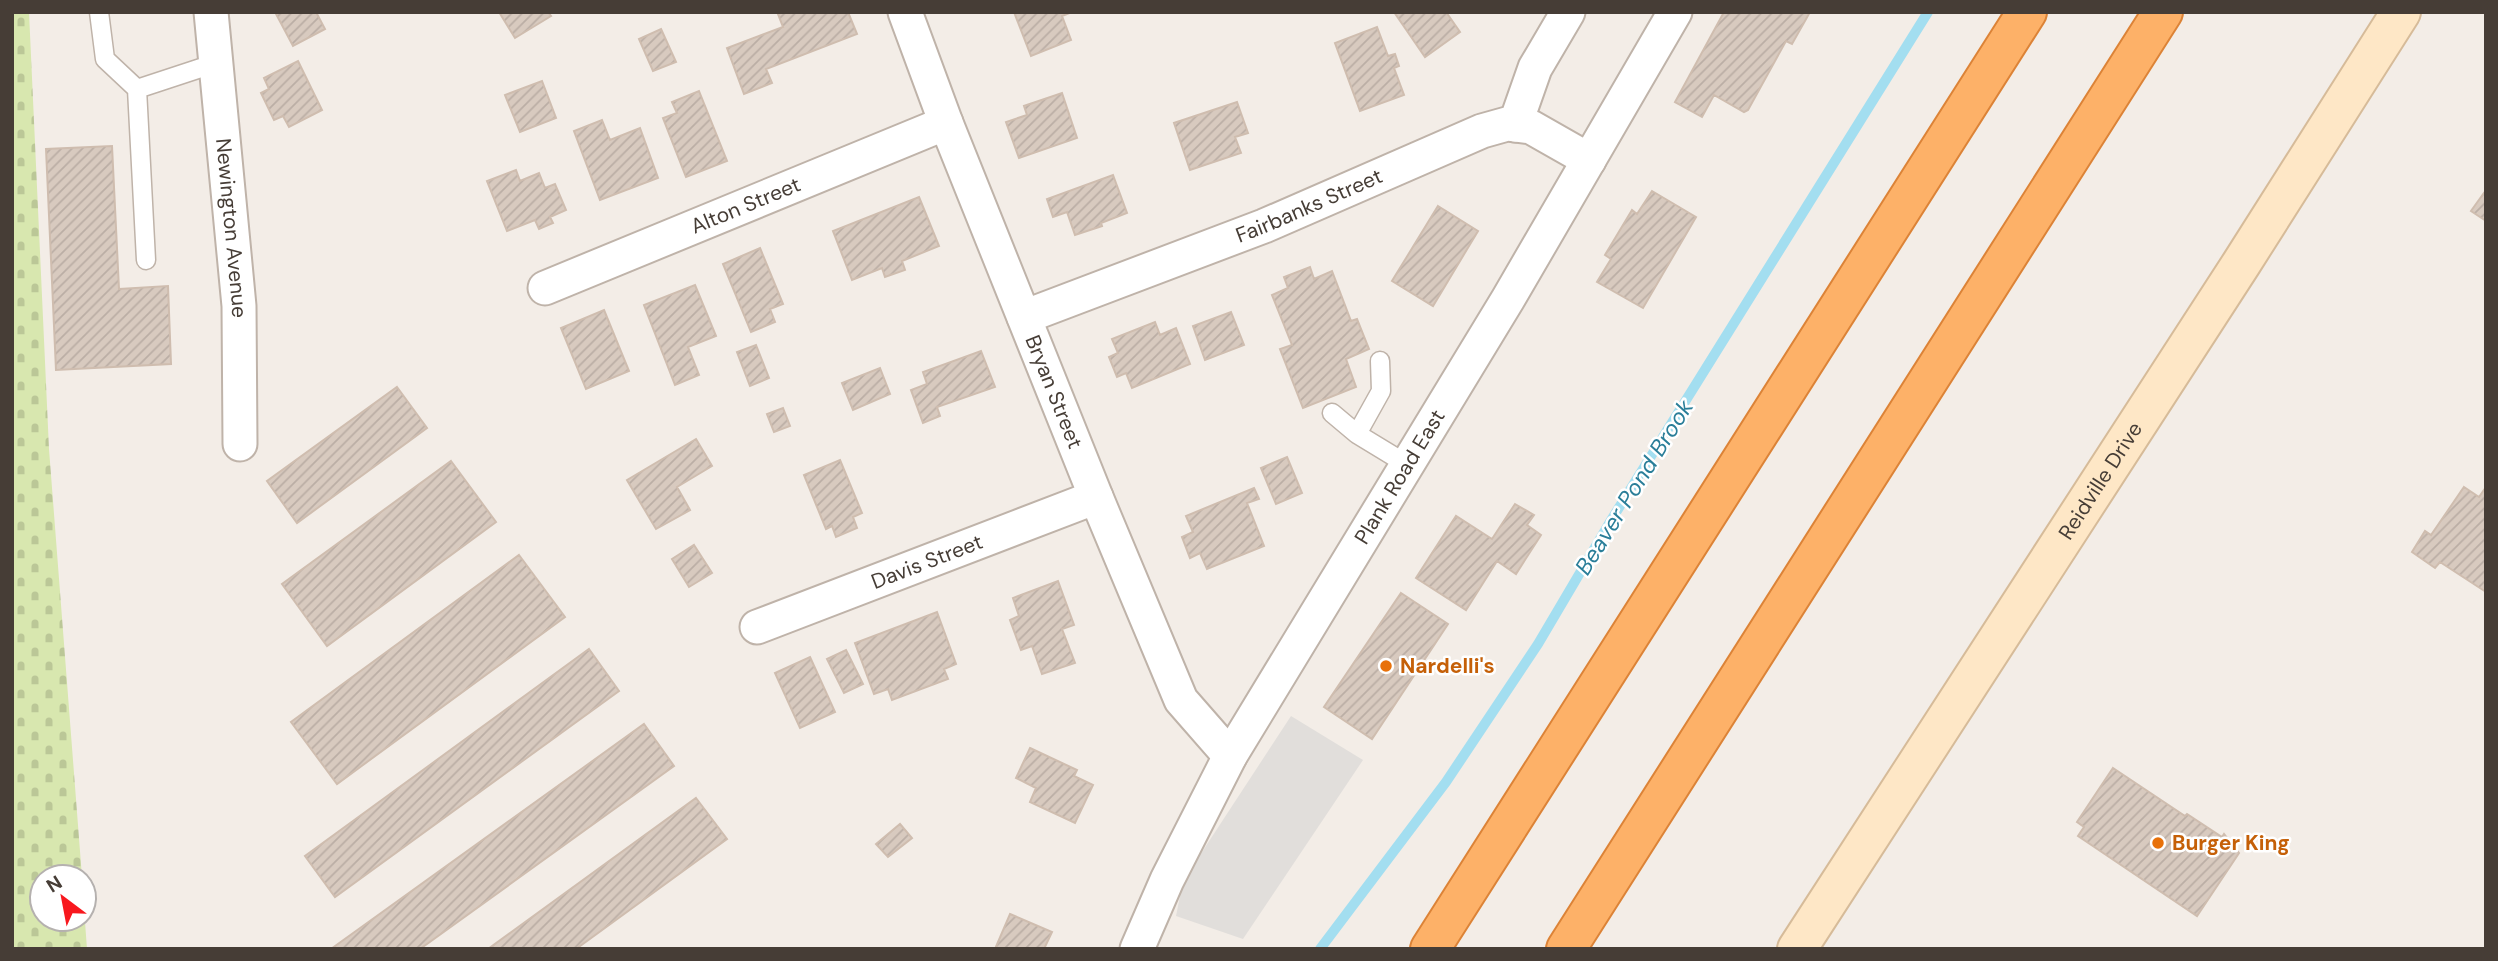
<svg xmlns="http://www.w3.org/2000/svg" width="2498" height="961" font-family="'DM Sans',sans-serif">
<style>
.cemetery{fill:url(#cemetery-stones)}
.parking{fill:#e1dedb}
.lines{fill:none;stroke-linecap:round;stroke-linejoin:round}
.stream{stroke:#a3def0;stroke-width:10}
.building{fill:url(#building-hatch);stroke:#cfbdaf;stroke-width:2}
.lane-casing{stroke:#bfb3a9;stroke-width:21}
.street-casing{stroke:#bfb3a9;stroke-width:37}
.secondary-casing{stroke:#d6bb99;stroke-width:42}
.highway-casing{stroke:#dc8337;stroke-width:42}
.lane{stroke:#fff;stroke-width:18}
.street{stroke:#fff;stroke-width:33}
.secondary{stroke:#fee7c6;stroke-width:38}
.highway{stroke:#fdb168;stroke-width:38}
.food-dot{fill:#e8710a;stroke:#fff;stroke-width:2.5}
.labels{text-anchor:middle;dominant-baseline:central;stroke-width:5;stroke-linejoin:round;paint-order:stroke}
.street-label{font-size:21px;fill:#463d36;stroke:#fff}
.food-label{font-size:21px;font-weight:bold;fill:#c56008;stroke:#fff;text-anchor:start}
.water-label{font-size:23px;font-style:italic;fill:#2a7e99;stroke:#fff}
</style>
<defs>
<pattern id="cemetery-stones" width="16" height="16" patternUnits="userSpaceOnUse" patternTransform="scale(1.75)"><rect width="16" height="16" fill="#d8e7af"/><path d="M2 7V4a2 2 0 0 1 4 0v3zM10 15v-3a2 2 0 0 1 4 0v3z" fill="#bbc797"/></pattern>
<pattern id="building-hatch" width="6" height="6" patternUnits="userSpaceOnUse" patternTransform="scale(1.75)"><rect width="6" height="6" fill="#d8cabf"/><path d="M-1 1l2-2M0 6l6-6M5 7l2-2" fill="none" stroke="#bbaea5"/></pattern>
</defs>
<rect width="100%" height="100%" fill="#f3ede7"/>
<path class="cemetery" d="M 12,12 L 29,12 L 49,449 L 82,877 L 42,877 L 42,919 L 84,919 L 84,908 L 87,949 L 12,949 Z"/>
<path class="parking" d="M 1291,716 L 1363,760 L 1243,939 L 1176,916 L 1183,881 Z"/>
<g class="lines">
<path class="stream" d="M 1320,949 L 1446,782 L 1538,644 L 1610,522 L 1928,12"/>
</g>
<path class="building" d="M 275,12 L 316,12 L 325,29 L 293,46 Z
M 499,12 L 548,12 L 551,16 L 515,38 Z
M 783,12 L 848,12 L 857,34 L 766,69 L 772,83 L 744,94 L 727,48 L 783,27 L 778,14 Z
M 1014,12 L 1072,12 L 1062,16 L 1071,40 L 1031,56 Z
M 1394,12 L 1446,12 L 1460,32 L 1425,57 Z
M 1724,12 L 1810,12 L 1792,44 L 1786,41 L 1748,110 L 1744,112 L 1714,95 L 1702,117 L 1675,102 Z
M 1377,27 L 1388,56 L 1395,54 L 1399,66 L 1394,68 L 1404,95 L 1360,111 L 1335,43 Z
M 661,29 L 676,62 L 653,71 L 639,39 Z
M 298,61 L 322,110 L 289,127 L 283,116 L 274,120 L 261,93 L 269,89 L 264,78 Z
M 542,81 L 556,118 L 520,132 L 505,95 Z
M 699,91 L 727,161 L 686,177 L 663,118 L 677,113 L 672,102 Z
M 1062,93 L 1077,138 L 1019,158 L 1006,122 L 1027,115 L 1024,106 Z
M 1237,102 L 1248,133 L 1235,137 L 1241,153 L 1190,170 L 1174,123 Z
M 602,120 L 610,140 L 640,128 L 658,178 L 600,200 L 574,131 Z
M 112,146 L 119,289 L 168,286 L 171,364 L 56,370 L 46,149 Z
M 516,170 L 520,181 L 539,173 L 545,188 L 555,184 L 566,210 L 550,217 L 553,223 L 539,229 L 535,220 L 507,231 L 487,181 Z
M 1113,175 L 1127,213 L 1101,223 L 1102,226 L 1075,235 L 1067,212 L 1053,217 L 1047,199 Z
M 2486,190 L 2486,221 L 2471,211 Z
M 1652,191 L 1696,217 L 1643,308 L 1597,282 L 1611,259 L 1605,255 L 1632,210 L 1637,214 Z
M 919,197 L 939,246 L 902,261 L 905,270 L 885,277 L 882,268 L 852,280 L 833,231 Z
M 1438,206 L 1478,231 L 1433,306 L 1392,281 Z
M 760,248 L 783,304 L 770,309 L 775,322 L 751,332 L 723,264 Z
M 1310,267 L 1314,279 L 1332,271 L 1351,321 L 1357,319 L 1369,349 L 1346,359 L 1356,387 L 1303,408 L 1280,349 L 1292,345 L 1272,295 L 1288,288 L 1284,277 Z
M 695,285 L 716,336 L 688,347 L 699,375 L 675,385 L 644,305 Z
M 604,310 L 629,371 L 586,389 L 561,328 Z
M 1231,312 L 1244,345 L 1205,360 L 1193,326 Z
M 1155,322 L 1160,335 L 1176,328 L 1190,364 L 1132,388 L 1126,373 L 1117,377 L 1109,357 L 1118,353 L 1112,339 Z
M 756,345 L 769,378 L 750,386 L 737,352 Z
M 981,351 L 995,387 L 937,407 L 940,416 L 923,423 L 911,390 L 927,384 L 923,372 Z
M 880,368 L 890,394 L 853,410 L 842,383 Z
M 397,387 L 427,428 L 297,523 L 267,481 Z
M 783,408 L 790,426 L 774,432 L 767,414 Z
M 696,439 L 712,466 L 677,487 L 690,510 L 656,529 L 627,480 Z
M 1287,457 L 1302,493 L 1276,504 L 1261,468 Z
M 840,460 L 862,513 L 853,517 L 857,528 L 836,537 L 832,526 L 826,529 L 804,475 Z
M 451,461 L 496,522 L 327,646 L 282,584 Z
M 2464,487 L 2479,497 L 2486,487 L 2486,592 L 2440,562 L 2435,568 L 2412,552 L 2425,531 L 2431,535 Z
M 1254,488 L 1259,499 L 1247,503 L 1264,546 L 1207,569 L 1200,553 L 1190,558 L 1182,537 L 1193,532 L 1186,516 Z
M 1515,504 L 1534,515 L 1527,525 L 1541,535 L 1516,574 L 1497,561 L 1466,610 L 1416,578 L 1456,516 L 1492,539 Z
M 694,545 L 712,573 L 689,587 L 672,559 Z
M 519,555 L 565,617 L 337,784 L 291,722 Z
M 1058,581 L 1074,625 L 1062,629 L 1075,663 L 1042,674 L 1032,646 L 1021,650 L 1010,620 L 1019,616 L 1013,598 Z
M 1401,593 L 1448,624 L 1372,739 L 1324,707 Z
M 937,612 L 956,664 L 944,669 L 948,679 L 892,700 L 888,689 L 874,694 L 855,643 Z
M 589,649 L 619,691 L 335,897 L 305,856 Z
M 846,650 L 863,684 L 844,693 L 827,659 Z
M 810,657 L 835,712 L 800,728 L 775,673 Z
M 644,724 L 674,766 L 420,949 L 331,949 Z
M 1030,748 L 1077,770 L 1074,776 L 1093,785 L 1075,823 L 1030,802 L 1036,788 L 1016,778 Z
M 2113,768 L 2185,816 L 2187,814 L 2222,837 L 2224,834 L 2239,853 L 2197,916 L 2078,836 L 2084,827 L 2077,822 Z
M 696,798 L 727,839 L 576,949 L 488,949 Z
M 900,824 L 912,838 L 888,857 L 876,844 Z
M 1010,914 L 1052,932 L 1044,949 L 995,949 Z"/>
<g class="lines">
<defs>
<path id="lane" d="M 99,12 L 105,59 L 137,89 L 146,260
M 137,89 L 216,63
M 1380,361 L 1381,391 L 1357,434 L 1408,465
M 1332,413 L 1357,434"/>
<g id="street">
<path id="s1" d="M 211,12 L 239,306 L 240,444"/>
<path id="s2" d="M 905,12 L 946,123 L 1096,497 L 1181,700 L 1230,756"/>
<path d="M 1515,125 L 1535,68 L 1568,12"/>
<path id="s3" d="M 545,288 L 946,123"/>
<path id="s4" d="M 1024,317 L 1264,226 L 1482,131 L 1507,124 L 1531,127 L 1589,160"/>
<path id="s5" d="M 757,627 L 1096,497"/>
<path id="s6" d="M 1137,949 L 1167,880 L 1230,756 L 1508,299 L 1675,12"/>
</g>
<g id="secondary">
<path id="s7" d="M 1797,949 L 2241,264 L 2401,12"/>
</g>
<path id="highway" d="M 1430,949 L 2027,12
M 1566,949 L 2163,12"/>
</defs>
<use href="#lane" class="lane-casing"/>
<use href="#street" class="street-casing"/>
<use href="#secondary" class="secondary-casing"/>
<use href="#highway" class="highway-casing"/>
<use href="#lane" class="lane"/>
<use href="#street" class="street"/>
<use href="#secondary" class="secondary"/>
<use href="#highway" class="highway"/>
</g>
<g class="food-dot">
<circle cx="1386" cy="666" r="7"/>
<circle cx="2158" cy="843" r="7"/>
</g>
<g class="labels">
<g class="street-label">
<text stroke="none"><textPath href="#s3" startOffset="217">Alton Street</textPath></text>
<text stroke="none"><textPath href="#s4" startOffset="306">Fairbanks Street</textPath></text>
<text stroke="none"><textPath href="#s1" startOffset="217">Newington Avenue</textPath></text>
<text stroke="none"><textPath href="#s2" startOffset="408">Bryan Street</textPath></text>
<text stroke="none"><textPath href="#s6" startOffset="541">Plank Road East</textPath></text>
<text stroke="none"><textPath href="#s7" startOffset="558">Reidville Drive</textPath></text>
<text stroke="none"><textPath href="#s5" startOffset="182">Davis Street</textPath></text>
</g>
<g class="food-label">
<text x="1400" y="666">Nardelli's</text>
<text x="2172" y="843">Burger King</text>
</g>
<g class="water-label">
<text transform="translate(1634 487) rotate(-58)">Beaver Pond Brook</text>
</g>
</g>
<rect width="2498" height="961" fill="none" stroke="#463d36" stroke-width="28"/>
<g transform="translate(63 898) rotate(328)"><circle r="33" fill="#ffffff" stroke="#b5b1af" stroke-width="2"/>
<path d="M0-5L12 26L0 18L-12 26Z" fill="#f8181e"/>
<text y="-10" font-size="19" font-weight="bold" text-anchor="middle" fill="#463d36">N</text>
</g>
</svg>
